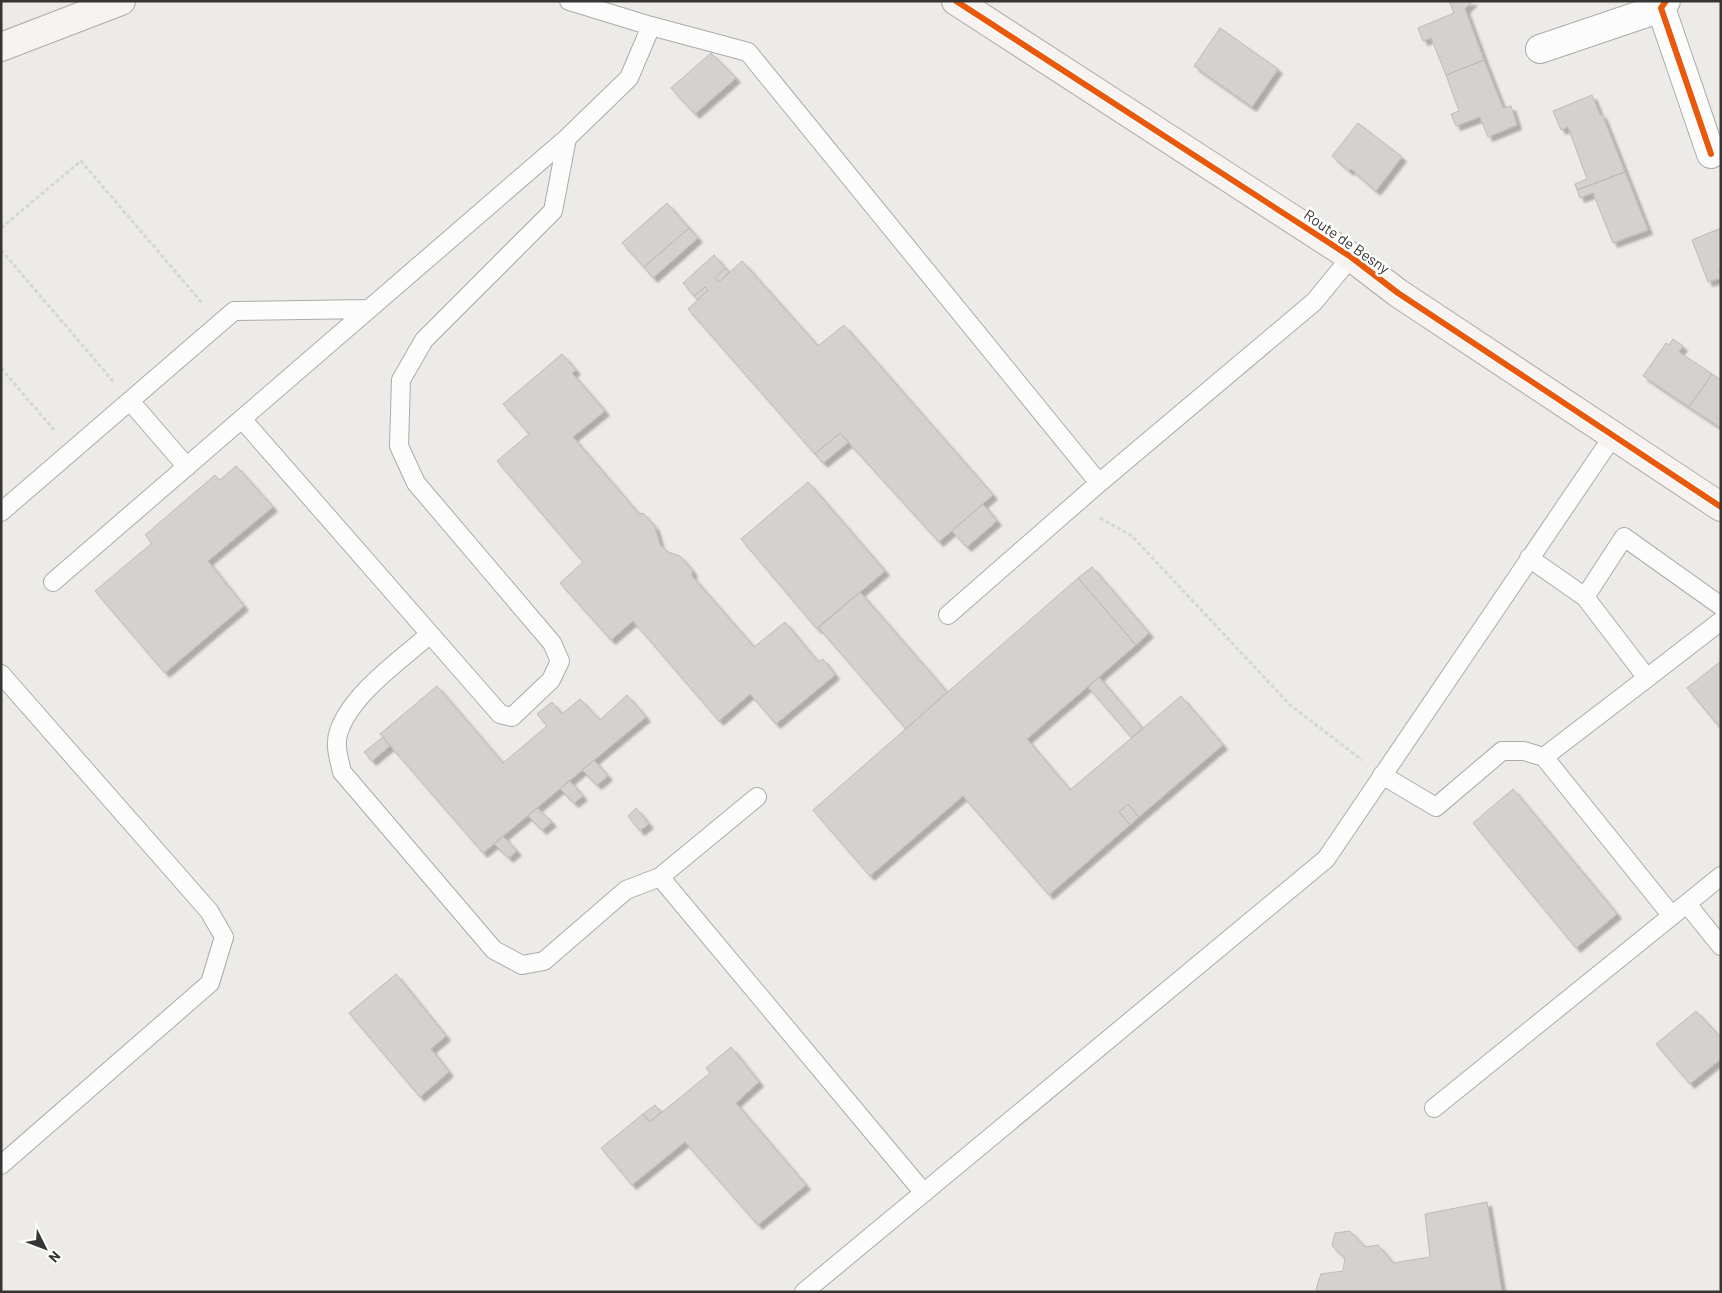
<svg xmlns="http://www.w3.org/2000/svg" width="1722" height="1293" font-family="Barlow,sans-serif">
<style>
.building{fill:#d4d2d0;stroke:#bdbbba;filter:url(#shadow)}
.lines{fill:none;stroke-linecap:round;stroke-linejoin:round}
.service-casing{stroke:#adaba9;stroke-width:20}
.minor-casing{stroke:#adaba9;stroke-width:30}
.secondary-casing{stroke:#adaba9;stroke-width:30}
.path{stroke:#d6d6d5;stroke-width:3;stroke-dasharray:4 2.5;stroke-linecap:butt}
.service{stroke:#fcfcfc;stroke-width:18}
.minor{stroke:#fcfcfc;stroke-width:28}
.secondary{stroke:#f6f3f0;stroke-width:28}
.cycleway-casing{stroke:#fff;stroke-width:9}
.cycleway{stroke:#e8590c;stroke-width:6}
.labels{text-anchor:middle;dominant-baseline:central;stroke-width:5;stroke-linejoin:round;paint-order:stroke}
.street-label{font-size:15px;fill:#363533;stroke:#fff}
</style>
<defs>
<filter id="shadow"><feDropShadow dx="4.5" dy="4.5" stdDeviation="1" flood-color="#0004"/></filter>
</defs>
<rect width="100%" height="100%" fill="#edebe8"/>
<path class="building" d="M 1449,1 L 1473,1 L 1465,9 L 1484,60 L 1446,75 L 1431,38 L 1423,41 L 1418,28 L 1454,13 Z
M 1220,28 L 1278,69 L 1252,107 L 1194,66 Z
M 711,53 L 736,78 L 695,114 L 671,88 Z
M 1484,60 L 1503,108 L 1511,106 L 1517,125 L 1488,137 L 1480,117 L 1456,126 L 1451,114 L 1459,111 L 1446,75 Z
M 1592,95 L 1600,115 L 1602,114 L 1625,172 L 1577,190 L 1575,184 L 1587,179 L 1568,127 L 1561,130 L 1553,111 Z
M 1358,123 L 1402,157 L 1376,191 L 1351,169 L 1349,171 L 1332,156 Z
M 1625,172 L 1648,230 L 1613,243 L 1593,193 L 1580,198 L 1577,190 Z
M 667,203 L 689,228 L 644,267 L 622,243 Z
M 689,228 L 698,238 L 653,278 L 644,267 Z
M 1721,228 L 1721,269 L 1719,270 L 1721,278 L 1708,282 L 1692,240 Z
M 714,255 L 725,268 L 715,278 L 719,282 L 742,261 L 818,346 L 844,325 L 993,495 L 939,542 L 840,433 L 815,454 L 688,309 L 708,290 L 705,287 L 694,296 L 683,283 Z
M 725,268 L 729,272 L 719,282 L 715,278 Z
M 705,287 L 708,290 L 698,300 L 694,296 Z
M 1673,339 L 1683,346 L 1679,352 L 1712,374 L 1689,407 L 1643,376 L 1666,343 L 1669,345 Z
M 562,354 L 576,370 L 572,373 L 605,411 L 573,437 L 639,514 L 643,513 L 655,527 L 660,545 L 668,552 L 680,556 L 692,570 L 692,576 L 754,647 L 785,622 L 818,662 L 823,659 L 835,675 L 776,724 L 750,694 L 719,721 L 633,621 L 611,640 L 560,583 L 583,562 L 497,461 L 529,434 L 503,404 Z
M 1712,374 L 1721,380 L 1721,428 L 1689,407 Z
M 840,433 L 849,442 L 823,463 L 815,454 Z
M 236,466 L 273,507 L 208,561 L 244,606 L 165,673 L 95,591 L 152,543 L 145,535 L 215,475 L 220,480 Z
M 808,482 L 885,571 L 817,629 L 741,539 Z
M 983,504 L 997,521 L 967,547 L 952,531 Z
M 1092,567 L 1149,633 L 1136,645 L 1078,578 Z
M 1078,578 L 1136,645 L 1027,739 L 1070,790 L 1181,696 L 1223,745 L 1139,817 L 1128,804 L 1119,812 L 1130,825 L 1049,895 L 963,796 L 870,876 L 813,810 Z
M 860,592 L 947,692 L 906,729 L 818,627 Z
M 1721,661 L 1721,729 L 1687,688 Z
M 1099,677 L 1143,729 L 1132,738 L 1088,687 Z
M 437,686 L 503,763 L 547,726 L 537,714 L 552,702 L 562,714 L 580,699 L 600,720 L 627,695 L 646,717 L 483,853 L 380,734 Z
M 383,737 L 390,746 L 372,761 L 364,752 Z
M 594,760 L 608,776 L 597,785 L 582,770 Z
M 569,780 L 583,796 L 574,803 L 560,789 Z
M 1513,789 L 1617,914 L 1576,948 L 1473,823 Z
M 1128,804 L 1139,817 L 1130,825 L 1119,812 Z
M 537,808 L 552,822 L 542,830 L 528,816 Z
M 636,808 L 649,824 L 640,831 L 628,816 Z
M 503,836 L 517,851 L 509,858 L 494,844 Z
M 396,974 L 446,1036 L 431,1049 L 449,1072 L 420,1097 L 349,1013 Z
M 1696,1011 L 1721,1038 L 1721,1059 L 1690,1084 L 1656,1044 Z
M 731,1047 L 759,1082 L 736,1103 L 806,1185 L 758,1225 L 685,1142 L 632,1185 L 601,1148 L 643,1114 L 650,1122 L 710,1073 L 706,1068 Z
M 655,1105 L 661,1112 L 650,1122 L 643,1114 Z
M 1487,1202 L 1502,1292 L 1318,1292 L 1316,1289 L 1321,1274 L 1343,1271 L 1345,1258 L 1332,1246 L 1335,1233 L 1350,1231 L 1365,1247 L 1378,1245 L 1393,1263 L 1430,1257 L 1425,1214 Z"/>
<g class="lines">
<defs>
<path id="service" d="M 651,26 L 748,52 L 1099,483 L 948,615
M 130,401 L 187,467
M 242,419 L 500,714 L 512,717 L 551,680 L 560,661 L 552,643 L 416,483 L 399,446 L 401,380 L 424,340 L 553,211 L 567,138
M 1099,483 L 1314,302 L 1351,257
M 1,512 L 234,311 L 369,309
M 1529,558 L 1585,597 L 1624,537 L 1721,606
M 53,582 L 567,138 L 629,78 L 651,26 L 569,1
M 1585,597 L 1647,678 L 1721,621
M 430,634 C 401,660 352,693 339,731 C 334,744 339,759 342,772 L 494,950 L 522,965 L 544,961 L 626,890 L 660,877 L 757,797
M 1,674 L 209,911 L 224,937 L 210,983 L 1,1165
M 1647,678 L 1544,757 L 1672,916
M 1382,775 L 1436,807 L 1502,751 L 1524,751 L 1544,757
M 660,877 L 924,1193
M 1687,904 L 1721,946
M 1434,1108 L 1721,876
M 804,1292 L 1326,859 L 1613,436"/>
<path id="minor" d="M 1666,1 L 1661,8 L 1711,154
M 1540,49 L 1661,8"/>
<path id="secondary" d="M 956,1 L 1351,257 L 1398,293 L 1721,507
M 1,47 L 121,1"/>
</defs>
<use href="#service" class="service-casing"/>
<use href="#minor" class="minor-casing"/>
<use href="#secondary" class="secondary-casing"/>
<path class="path" d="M 1,228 L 81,161 L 203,304
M 1,250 L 113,381
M 1,368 L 54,430
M 1100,518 L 1132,536 L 1290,705 L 1362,760"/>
<use href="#service" class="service"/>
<use href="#minor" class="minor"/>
<use href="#secondary" class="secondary"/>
<defs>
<path id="cycleway" d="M 956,1 L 1351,257 L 1398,293 L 1721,507
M 1666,1 L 1661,8 L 1711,154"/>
</defs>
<use href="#cycleway" class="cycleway-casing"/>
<use href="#cycleway" class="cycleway"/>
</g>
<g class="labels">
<g class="street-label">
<text transform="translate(1347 241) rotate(35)">Route de Besny</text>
</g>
</g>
<rect width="1722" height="1293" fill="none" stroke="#363533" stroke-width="5"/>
<g transform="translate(45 1248) rotate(132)" stroke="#ffffff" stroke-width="4" paint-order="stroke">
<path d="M0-4L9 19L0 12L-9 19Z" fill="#363533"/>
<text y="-8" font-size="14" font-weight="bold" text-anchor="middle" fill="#363533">N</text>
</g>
</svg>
